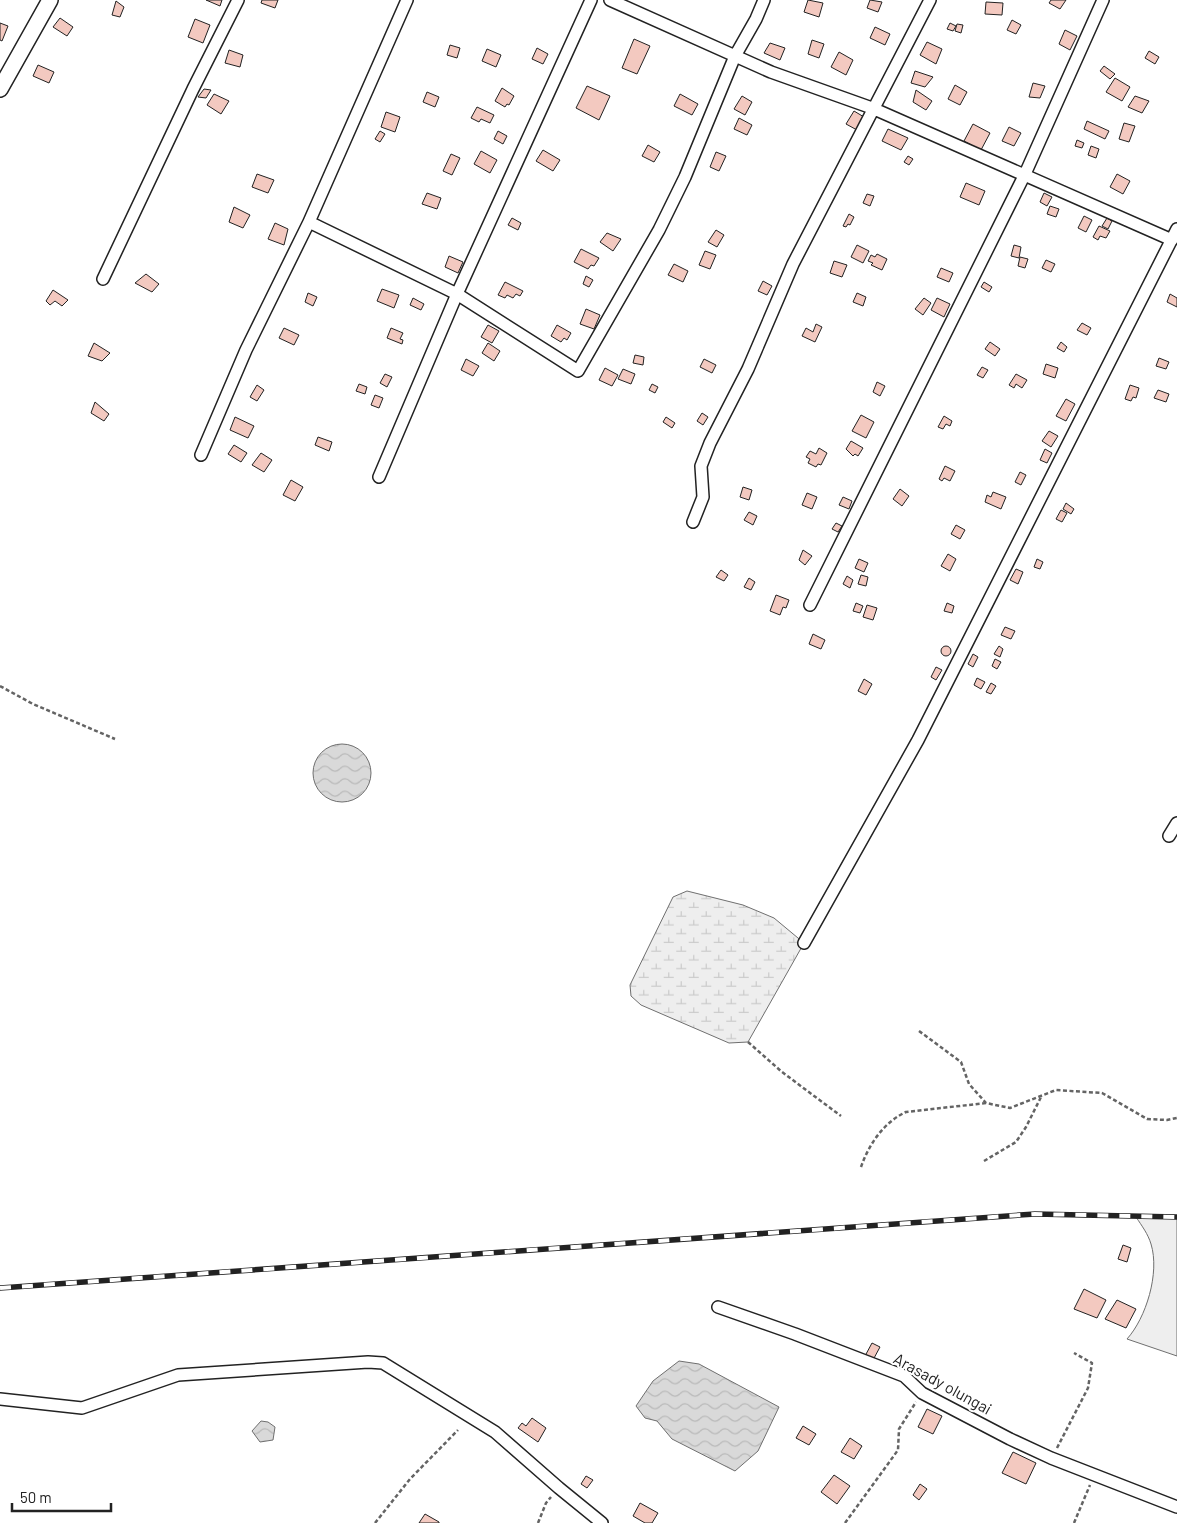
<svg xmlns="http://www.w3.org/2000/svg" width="1177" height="1523" font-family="Barlow,sans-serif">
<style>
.grass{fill:#eee;stroke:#6f6f6f}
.wetland{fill:url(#wetland-marsh);stroke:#6f6f6f}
.water{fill:url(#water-waves);stroke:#6f6f6f}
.building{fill:#f3c9c0;stroke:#222}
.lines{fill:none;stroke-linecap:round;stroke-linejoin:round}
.minor-casing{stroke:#222;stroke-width:14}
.tertiary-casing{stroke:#222;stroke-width:18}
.path{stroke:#646464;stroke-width:2.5;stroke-dasharray:4 2.5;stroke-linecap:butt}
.minor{stroke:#fff;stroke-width:11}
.tertiary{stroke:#fff;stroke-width:15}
.rail-casing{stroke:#222;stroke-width:5.5}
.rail{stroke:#fff;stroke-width:4;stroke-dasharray:11;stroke-linecap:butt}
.labels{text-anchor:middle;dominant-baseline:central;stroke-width:4;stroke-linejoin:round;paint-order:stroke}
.street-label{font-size:16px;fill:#222;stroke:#fff}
</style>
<defs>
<pattern id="wetland-marsh" width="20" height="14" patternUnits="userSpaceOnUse" patternTransform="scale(1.25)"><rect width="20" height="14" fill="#eee"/><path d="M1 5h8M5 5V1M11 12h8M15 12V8" fill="none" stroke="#ccc"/></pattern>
<pattern id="water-waves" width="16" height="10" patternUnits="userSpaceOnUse" patternTransform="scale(1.25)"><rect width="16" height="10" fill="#d9d9d9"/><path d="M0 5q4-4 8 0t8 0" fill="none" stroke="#bababa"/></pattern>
</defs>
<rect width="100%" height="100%" fill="#fff"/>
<path class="grass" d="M 1136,1217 L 1177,1217 L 1177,1356 L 1127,1339 C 1146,1318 1160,1273 1151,1244 C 1148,1234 1142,1226 1136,1217 Z"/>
<path class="wetland" d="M 687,891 L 743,905 L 774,918 L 804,943 L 748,1042 L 729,1043 L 641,1005 L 631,996 L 630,985 L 673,897 Z"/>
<path class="water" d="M313 773a29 29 0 1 1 58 0a29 29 0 1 1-58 0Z
M 679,1361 L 699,1364 L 779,1407 L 758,1451 L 735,1471 L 672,1439 L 657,1421 L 645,1418 L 636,1406 L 653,1381 Z
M 261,1421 L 268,1422 L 275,1427 L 273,1440 L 260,1442 L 252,1431 Z"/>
<path class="building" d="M 206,0 L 222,0 L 220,6 Z
M 262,0 L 278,0 L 275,8 L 261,3 Z
M 808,0 L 823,3 L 819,17 L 804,12 Z
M 870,0 L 882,2 L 878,12 L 867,8 Z
M 1051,0 L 1066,0 L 1060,9 L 1049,3 Z
M 116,1 L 124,7 L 120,17 L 112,15 Z
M 986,2 L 1003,3 L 1002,15 L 985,14 Z
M 60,18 L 73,27 L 67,36 L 53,27 Z
M 195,19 L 210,25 L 203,43 L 188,37 Z
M 1012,20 L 1021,25 L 1016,34 L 1007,30 Z
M 0,23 L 8,26 L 2,41 L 0,40 Z
M 950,23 L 956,26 L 953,31 L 947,29 Z
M 957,24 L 963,25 L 961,33 L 955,31 Z
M 875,27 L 890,34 L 885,45 L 870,38 Z
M 1065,30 L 1077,36 L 1070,50 L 1059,44 Z
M 634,39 L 650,46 L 637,74 L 622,68 Z
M 812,40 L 824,44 L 819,58 L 808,54 Z
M 927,42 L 942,49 L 936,64 L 920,55 Z
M 770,43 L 785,48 L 780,60 L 764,53 Z
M 450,45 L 460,48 L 457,58 L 447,55 Z
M 537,48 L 548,54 L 543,64 L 532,59 Z
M 487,49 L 501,55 L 496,67 L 482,61 Z
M 229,50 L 243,55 L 240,67 L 225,63 Z
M 1149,51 L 1159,57 L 1155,64 L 1145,58 Z
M 839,52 L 853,60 L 846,75 L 831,67 Z
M 38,65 L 54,72 L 49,83 L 33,76 Z
M 1104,66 L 1115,74 L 1110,79 L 1100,71 Z
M 915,71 L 933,77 L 925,87 L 911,83 Z
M 1115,78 L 1130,87 L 1122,101 L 1106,92 Z
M 1033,83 L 1045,86 L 1040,98 L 1029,97 Z
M 955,85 L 967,92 L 960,105 L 948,99 Z
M 587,86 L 610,96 L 599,120 L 576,108 Z
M 502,88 L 514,96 L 509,105 L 507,104 L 505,107 L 495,101 Z
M 204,89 L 211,90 L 206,98 L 198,97 Z
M 916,90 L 932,101 L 926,110 L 913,102 Z
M 427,92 L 439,97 L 435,107 L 423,102 Z
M 214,94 L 229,101 L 221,114 L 207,105 Z
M 680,94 L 698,104 L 692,115 L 674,106 Z
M 742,96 L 752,102 L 745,115 L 734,109 Z
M 1135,96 L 1149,101 L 1142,113 L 1128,107 Z
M 477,107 L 494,115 L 490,123 L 481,119 L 479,122 L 471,118 Z
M 854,111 L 864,117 L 857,130 L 846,124 Z
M 386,112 L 400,117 L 395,132 L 381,127 Z
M 739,118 L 752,125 L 747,135 L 734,129 Z
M 1087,121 L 1109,131 L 1105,139 L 1084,129 Z
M 1124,123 L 1135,126 L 1129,142 L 1119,139 Z
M 973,124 L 990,133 L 981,150 L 964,141 Z
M 1009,127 L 1021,133 L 1014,146 L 1002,141 Z
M 888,129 L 908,138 L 901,150 L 882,141 Z
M 380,131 L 385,134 L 380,142 L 375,139 Z
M 498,131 L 507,136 L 503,144 L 494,139 Z
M 1077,140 L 1084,143 L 1082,148 L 1075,146 Z
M 648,145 L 660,152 L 654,162 L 642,156 Z
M 1091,146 L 1099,149 L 1096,158 L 1088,155 Z
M 543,150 L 560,160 L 553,171 L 536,161 Z
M 481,151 L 497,160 L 490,173 L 474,164 Z
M 716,152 L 726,156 L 719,171 L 710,167 Z
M 451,154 L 460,158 L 452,175 L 443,171 Z
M 908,156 L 913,159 L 909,165 L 904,162 Z
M 257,174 L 274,180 L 268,193 L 252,187 Z
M 1117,174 L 1130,181 L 1123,194 L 1110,187 Z
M 966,183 L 985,191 L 979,205 L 960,197 Z
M 427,193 L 441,198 L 437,209 L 422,204 Z
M 1044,193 L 1052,197 L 1047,206 L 1040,202 Z
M 867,194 L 874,196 L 870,206 L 863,203 Z
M 1050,206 L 1059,209 L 1056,217 L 1047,214 Z
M 234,207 L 250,215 L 243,228 L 229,222 Z
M 849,214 L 854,217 L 850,225 L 848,224 L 846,227 L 843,226 Z
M 1084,216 L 1092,220 L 1086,232 L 1078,228 Z
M 512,218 L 521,223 L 518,230 L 508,225 Z
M 1107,218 L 1112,221 L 1108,229 L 1102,226 Z
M 275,223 L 288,229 L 284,245 L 268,239 Z
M 1099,226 L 1110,231 L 1106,238 L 1100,236 L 1098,240 L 1093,237 Z
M 716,230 L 724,235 L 717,247 L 708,242 Z
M 607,233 L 621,239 L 613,251 L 600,242 Z
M 857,245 L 869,251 L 863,263 L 851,257 Z
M 1014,245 L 1021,247 L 1019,258 L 1011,256 Z
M 581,249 L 599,258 L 594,266 L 591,265 L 588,269 L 574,262 Z
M 705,251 L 716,255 L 710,269 L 699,265 Z
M 877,254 L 887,259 L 882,270 L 871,265 L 873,263 L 868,261 L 871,255 L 875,257 Z
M 449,256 L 463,262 L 458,273 L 445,267 Z
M 1020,257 L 1028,259 L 1025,268 L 1018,266 Z
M 1046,260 L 1055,264 L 1051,272 L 1042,268 Z
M 834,261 L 847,265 L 842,277 L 830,273 Z
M 674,264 L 688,271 L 683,282 L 668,275 Z
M 941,268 L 953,273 L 949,282 L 937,277 Z
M 146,274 L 159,284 L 152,292 L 135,283 Z
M 586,276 L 593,280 L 589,287 L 583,284 Z
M 763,281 L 772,286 L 767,295 L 758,291 Z
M 505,282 L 523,291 L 520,296 L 516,294 L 513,298 L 507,295 L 505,298 L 498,295 Z
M 984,282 L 992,287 L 989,292 L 981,287 Z
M 382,289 L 399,295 L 394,308 L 377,301 Z
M 53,290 L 68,300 L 62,306 L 55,301 L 50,305 L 46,301 Z
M 308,293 L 317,297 L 313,306 L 305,302 Z
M 857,293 L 866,297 L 863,306 L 853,302 Z
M 1170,294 L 1177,298 L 1177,307 L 1167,302 Z
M 413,298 L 424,304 L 421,310 L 410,305 Z
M 924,298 L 931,303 L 923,315 L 915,309 Z
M 937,298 L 950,304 L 944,317 L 931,310 Z
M 586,309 L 600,315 L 594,329 L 580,324 Z
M 1082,323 L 1091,328 L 1087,335 L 1077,330 Z
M 816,324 L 822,327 L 815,342 L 802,336 L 806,328 L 813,332 Z
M 488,325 L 499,331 L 492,343 L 481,337 Z
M 557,325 L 571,333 L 567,340 L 564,338 L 561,342 L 551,336 Z
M 284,328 L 299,335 L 294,345 L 279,338 Z
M 391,328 L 403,333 L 400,339 L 403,340 L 402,344 L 387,338 Z
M 990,342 L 1000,349 L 995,356 L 985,349 Z
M 1061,342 L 1067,347 L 1064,352 L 1057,348 Z
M 94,343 L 110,353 L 102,361 L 88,356 Z
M 488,343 L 500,351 L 494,361 L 482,353 Z
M 635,355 L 644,357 L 643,365 L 633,363 Z
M 1159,358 L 1169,362 L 1166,369 L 1156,366 Z
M 466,359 L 479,366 L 473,376 L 461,370 Z
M 704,359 L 716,365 L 712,373 L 700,367 Z
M 1046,364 L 1058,368 L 1055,378 L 1043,374 Z
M 982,367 L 988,370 L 983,378 L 977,375 Z
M 605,368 L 618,375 L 612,386 L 599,380 Z
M 623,369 L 635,374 L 631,384 L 618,379 Z
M 385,374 L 392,377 L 387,387 L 380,383 Z
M 1016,374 L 1027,380 L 1022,388 L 1016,384 L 1014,388 L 1009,385 Z
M 877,382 L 885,386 L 880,396 L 873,392 Z
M 359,384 L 367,387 L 365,394 L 356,391 Z
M 652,384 L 658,387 L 655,393 L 649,390 Z
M 257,385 L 264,390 L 257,401 L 250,397 Z
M 1130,385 L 1139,388 L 1136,398 L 1133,397 L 1131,401 L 1125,399 Z
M 1158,390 L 1169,394 L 1166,402 L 1154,398 Z
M 375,395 L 383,398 L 379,408 L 371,405 Z
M 1066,399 L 1075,404 L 1066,421 L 1056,416 Z
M 95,402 L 109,414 L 104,421 L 91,413 Z
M 702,413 L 708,417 L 703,425 L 697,421 Z
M 861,415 L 874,422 L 866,438 L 852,431 Z
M 944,416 L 952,421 L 950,426 L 946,424 L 943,429 L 938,427 Z
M 235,417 L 254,426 L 248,438 L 230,430 Z
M 666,417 L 675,423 L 672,428 L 663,422 Z
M 1049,431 L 1058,436 L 1051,447 L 1042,441 Z
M 318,437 L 332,442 L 329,451 L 315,445 Z
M 851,441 L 863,448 L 858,456 L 855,454 L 853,456 L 846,449 Z
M 234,445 L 247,453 L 241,462 L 228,454 Z
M 819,448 L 827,453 L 821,465 L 818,464 L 816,467 L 808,463 L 810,459 L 806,457 L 810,451 L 816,454 Z
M 1045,449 L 1052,453 L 1047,463 L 1040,460 Z
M 261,453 L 272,460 L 264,472 L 252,465 Z
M 945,466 L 955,471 L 950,481 L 944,478 L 942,481 L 939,479 Z
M 1020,472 L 1026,475 L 1021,485 L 1015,482 Z
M 291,480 L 303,487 L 295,501 L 283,495 Z
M 743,487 L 752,490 L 749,500 L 740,497 Z
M 900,489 L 909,496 L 902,506 L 893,499 Z
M 993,492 L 1006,497 L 1001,509 L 985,502 L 987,495 L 991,497 Z
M 807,493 L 817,497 L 812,509 L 802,505 Z
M 843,497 L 852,501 L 849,509 L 839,505 Z
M 1066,503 L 1074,509 L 1071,514 L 1063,509 Z
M 1061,510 L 1067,513 L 1062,522 L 1056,519 Z
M 749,512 L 757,516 L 753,525 L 744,520 Z
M 836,523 L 842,526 L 838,532 L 832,529 Z
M 956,525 L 965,530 L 960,539 L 951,534 Z
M 803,550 L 812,556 L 805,565 L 799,560 Z
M 948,554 L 956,559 L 950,571 L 941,566 Z
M 859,559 L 868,563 L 864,572 L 855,568 Z
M 1037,559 L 1043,562 L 1040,569 L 1034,567 Z
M 1016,569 L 1023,572 L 1018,584 L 1010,580 Z
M 721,570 L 728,575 L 724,581 L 716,577 Z
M 861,575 L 868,577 L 866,586 L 858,584 Z
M 847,576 L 853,580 L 850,588 L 843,584 Z
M 749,578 L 755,582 L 751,590 L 744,587 Z
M 776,595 L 789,600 L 786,608 L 783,607 L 780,615 L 770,611 Z
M 856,603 L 863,606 L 860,613 L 853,611 Z
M 947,603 L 954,606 L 952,613 L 944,611 Z
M 867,605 L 877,608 L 873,620 L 863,617 Z
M 1005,627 L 1015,631 L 1011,639 L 1001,635 Z
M 813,634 L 825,640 L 821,649 L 809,644 Z
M 999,646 L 1003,649 L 1000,657 L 994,654 Z
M941 651a5 5 0 1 1 10 0a5 5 0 1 1-10 0Z
M 973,654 L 978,657 L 973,667 L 968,664 Z
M 995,659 L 1001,662 L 997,669 L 992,666 Z
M 936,667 L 942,670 L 936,680 L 931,677 Z
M 977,678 L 985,682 L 981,689 L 974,685 Z
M 864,679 L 872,684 L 866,695 L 858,691 Z
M 991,683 L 996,686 L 991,694 L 986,692 Z
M 1123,1245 L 1131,1248 L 1127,1262 L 1118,1259 Z
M 1084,1289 L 1106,1300 L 1097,1318 L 1074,1309 Z
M 1117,1300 L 1136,1309 L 1126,1328 L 1105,1319 Z
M 872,1343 L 880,1347 L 873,1360 L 865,1356 Z
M 927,1409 L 942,1416 L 933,1434 L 918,1427 Z
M 532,1418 L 546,1428 L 538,1442 L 518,1428 L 522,1423 L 526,1426 Z
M 803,1426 L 816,1434 L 809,1445 L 796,1438 Z
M 850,1438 L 862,1446 L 854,1459 L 841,1452 Z
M 1013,1452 L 1036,1463 L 1026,1484 L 1002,1473 Z
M 834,1475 L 850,1486 L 837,1504 L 821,1492 Z
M 586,1476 L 593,1480 L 587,1488 L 581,1484 Z
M 920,1484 L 927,1489 L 919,1500 L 913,1495 Z
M 640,1503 L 658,1513 L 652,1523 L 645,1523 L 633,1516 Z
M 425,1514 L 439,1522 L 439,1523 L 419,1523 Z"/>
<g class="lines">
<defs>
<path id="minor" d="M 407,0 L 309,222 L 457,294 L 591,0
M 610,0 L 771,72 L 872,108 L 1172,240
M 103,279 L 193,89 L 238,0
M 201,455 L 246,350 L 309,222
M 379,477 L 457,294 L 578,371 L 659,230 L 685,177 L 735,56 L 756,19 L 764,0
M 693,522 L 703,497 L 701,466 L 710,443 L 748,369 L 793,264 L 930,0
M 810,605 L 1025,174 L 1103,0
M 1169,836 L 1177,823
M 804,943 L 918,740 L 1177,229
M 718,1307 L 795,1334 L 904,1376 L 922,1393 L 1010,1439 L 1051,1458 L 1177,1507
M 0,1399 L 82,1408 L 178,1375 L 368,1362 L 383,1363 L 495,1432 L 559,1488 L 602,1523"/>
<path id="tertiary" d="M 0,89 L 50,0"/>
</defs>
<use href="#minor" class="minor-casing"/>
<use href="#tertiary" class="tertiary-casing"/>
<path class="path" d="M 0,686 L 33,704 L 115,739
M 919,1031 L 961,1062 L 969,1084 L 986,1103 L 1010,1108 L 1056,1090 L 1102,1093 L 1147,1119 L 1167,1120 L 1177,1118
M 748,1042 L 782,1072 L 841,1116
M 984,1161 L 1016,1142 L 1026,1127 L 1042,1095
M 861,1167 C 869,1144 884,1122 906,1112 L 986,1103
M 1057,1448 L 1088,1388 L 1092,1363 L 1074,1353
M 375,1523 L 410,1479 L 458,1430
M 538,1523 L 546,1503 L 551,1497
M 845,1523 L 898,1450 L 899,1429 L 916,1402
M 1074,1523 L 1090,1485"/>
<use href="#minor" class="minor"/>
<use href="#tertiary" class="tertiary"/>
<defs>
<path id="rail" d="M 0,1288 L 1035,1214 L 1177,1217"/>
</defs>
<use href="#rail" class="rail-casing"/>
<use href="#rail" class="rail"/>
</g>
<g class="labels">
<g class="street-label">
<text transform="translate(943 1383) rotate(29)">Arasady olungai</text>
</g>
</g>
<path d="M12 1503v8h99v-8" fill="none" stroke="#222222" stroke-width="2.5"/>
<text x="20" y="1503" font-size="15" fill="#222222" stroke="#ffffff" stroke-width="4" paint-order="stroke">50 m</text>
</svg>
